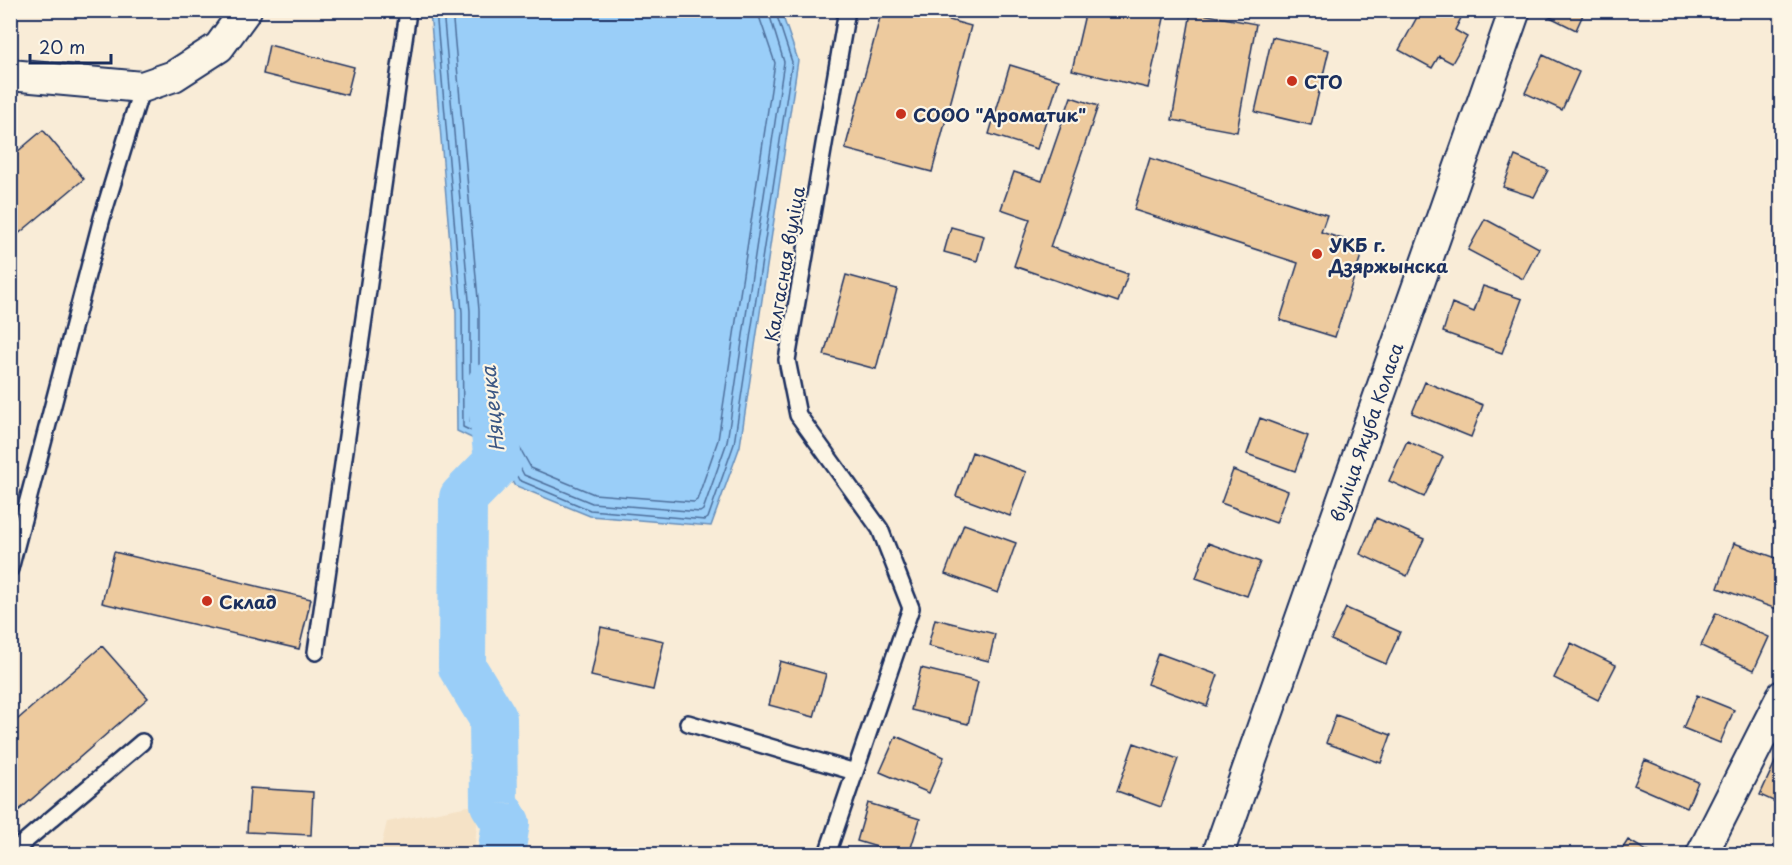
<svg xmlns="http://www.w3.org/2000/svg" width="1792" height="865" font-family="'Playpen Sans',sans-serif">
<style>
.built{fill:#f5e2c6}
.water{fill:#9acef8;stroke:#678eba;stroke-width:1.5}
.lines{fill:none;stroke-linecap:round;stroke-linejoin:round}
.shore{stroke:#4e6f9c;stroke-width:1.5}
.river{stroke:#9acef8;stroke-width:48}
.building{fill:#edca9e;stroke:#1b2f5e;stroke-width:1.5}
.lane-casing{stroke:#1b2f5e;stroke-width:20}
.street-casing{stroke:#1b2f5e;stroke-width:34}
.lane{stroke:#fcf5e5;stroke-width:15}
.street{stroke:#fcf5e5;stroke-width:30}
.poi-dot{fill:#c8321e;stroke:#fcf5e5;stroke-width:2}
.labels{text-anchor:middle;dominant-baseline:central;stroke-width:4.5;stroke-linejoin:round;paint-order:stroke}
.poi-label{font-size:18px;font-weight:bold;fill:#1b2f5e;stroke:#fcf5e5;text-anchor:start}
.street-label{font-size:18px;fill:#1b2f5e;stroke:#fcf5e5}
.water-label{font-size:20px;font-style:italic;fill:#3b5784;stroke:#fcf5e5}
</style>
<rect width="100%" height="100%" fill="#f9ecd7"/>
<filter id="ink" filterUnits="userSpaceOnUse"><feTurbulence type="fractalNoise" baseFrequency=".0167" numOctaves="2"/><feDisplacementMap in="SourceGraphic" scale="12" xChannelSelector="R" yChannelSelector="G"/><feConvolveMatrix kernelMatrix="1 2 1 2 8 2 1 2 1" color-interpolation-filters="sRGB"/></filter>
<g filter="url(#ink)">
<path class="built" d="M 479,804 L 474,854 L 379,854 L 387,822 Z"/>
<path class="water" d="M 430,11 L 781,11 L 798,60 L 740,446 L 711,526 L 590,516 L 514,485 L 497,450 L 457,431 L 456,312 Z"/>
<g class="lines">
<path class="shore" d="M 436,10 L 462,312 L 463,427 L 501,445 L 519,480 L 590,510 L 705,520 L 708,518 L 734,444 L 792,62 L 775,10
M 443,10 L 470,311 L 470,422 L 506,440 L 524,475 L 592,503 L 700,512 L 703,510 L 727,442 L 784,62 L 768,10
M 452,10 L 479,310 L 479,416 L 512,434 L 531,468 L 594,494 L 694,502 L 697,500 L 718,440 L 775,63 L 760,19 L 759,10"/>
<path class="river" d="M 490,386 L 498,462 L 463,498 L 462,667 L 493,718 L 494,804 L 506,823 L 501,854"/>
</g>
<path class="building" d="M 60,10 L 109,10 L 108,16 L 60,12 Z
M 882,10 L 920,10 L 920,12 L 971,26 L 932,172 L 845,149 Z
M 1086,10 L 1148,10 L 1165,14 L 1148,88 L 1072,70 Z
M 1421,10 L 1448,10 L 1461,18 L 1455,30 L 1467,37 L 1452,63 L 1439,56 L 1432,68 L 1399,50 Z
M 1550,10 L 1585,10 L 1576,30 L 1548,16 Z
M 1191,12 L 1256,24 L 1237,132 L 1172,120 Z
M 1272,37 L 1329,50 L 1311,125 L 1255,112 Z
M 269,45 L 354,67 L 347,95 L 263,74 Z
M 1543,55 L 1579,72 L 1562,110 L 1525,93 Z
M 1010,65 L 1059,80 L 1037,149 L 989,134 Z
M 1071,97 L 1098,106 L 1050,247 L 1128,274 L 1118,302 L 1014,266 L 1030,219 L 1001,209 L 1014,172 L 1042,181 Z
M 43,130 L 84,179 L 10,241 L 10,158 Z
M 1515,156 L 1548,170 L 1534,197 L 1503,187 Z
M 1150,158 L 1327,215 L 1321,232 L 1364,246 L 1335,337 L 1280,320 L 1298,263 L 1134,210 Z
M 1485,219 L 1539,248 L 1523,279 L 1468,250 Z
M 951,227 L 984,236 L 977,261 L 944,252 Z
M 846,275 L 897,289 L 876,369 L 824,355 Z
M 1483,286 L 1522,299 L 1502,353 L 1443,332 L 1452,303 L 1474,312 Z
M 1425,382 L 1483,405 L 1471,437 L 1412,413 Z
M 1260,418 L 1308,436 L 1295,471 L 1247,454 Z
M 1407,441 L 1443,457 L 1424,497 L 1389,481 Z
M 972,452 L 1026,472 L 1010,516 L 956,496 Z
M 1233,470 L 1288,491 L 1276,523 L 1221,503 Z
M 1376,518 L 1424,539 L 1407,576 L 1360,554 Z
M 964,524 L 1016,543 L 998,593 L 945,574 Z
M 1208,543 L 1260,562 L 1247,596 L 1196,578 Z
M 1734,543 L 1782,560 L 1782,611 L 1718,588 Z
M 114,552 L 311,599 L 299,649 L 102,603 Z
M 1346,608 L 1400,632 L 1386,664 L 1331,640 Z
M 1716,613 L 1769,637 L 1754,670 L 1701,646 Z
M 935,619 L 995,634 L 989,661 L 928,646 Z
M 601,627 L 664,641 L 653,690 L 591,676 Z
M 1571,643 L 1616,665 L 1598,700 L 1554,678 Z
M 102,646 L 148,698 L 10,818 L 10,726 Z
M 1158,653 L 1218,675 L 1207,706 L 1147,684 Z
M 780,661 L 826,674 L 814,717 L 769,705 Z
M 921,668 L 978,682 L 968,724 L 911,710 Z
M 1697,695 L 1734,710 L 1720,743 L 1683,728 Z
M 1336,715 L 1391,735 L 1381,763 L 1326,743 Z
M 896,736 L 944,757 L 929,793 L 880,772 Z
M 1134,743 L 1178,759 L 1161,807 L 1117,791 Z
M 1782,747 L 1782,805 L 1760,795 Z
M 1645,760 L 1698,782 L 1687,808 L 1634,785 Z
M 250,788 L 313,792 L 311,835 L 247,832 Z
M 868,803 L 920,819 L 909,854 L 900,854 L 857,841 Z
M 1628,840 L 1652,854 L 1619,854 Z"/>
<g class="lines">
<defs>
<path id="lane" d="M 10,569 L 102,218 L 142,87
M 316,652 L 407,19 L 405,10
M 688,723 L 855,772
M 10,854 L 142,742
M 827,854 L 911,608 L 880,529 L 798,415 L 787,360 L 847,10"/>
<path id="street" d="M 10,75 L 142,87 L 174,76 L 219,47 L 246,10
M 1218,854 L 1515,10
M 1702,854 L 1782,696"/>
</defs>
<use href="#lane" class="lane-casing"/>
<use href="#street" class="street-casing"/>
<use href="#lane" class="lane"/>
<use href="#street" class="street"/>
</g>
</g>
<g class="poi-dot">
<circle cx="1292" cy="81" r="6"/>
<circle cx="901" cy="114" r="6"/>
<circle cx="1317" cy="254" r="6"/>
<circle cx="207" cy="601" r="6"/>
</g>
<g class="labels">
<g class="poi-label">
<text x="1304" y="81">СТО</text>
<text x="913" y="114">СООО "Ароматик"</text>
<text x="1329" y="244">УКБ г.<tspan x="1329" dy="21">Дзяржынска</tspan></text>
<text x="219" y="601">Склад</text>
</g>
<g class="street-label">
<text transform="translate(784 264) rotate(-80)">Калгасная вуліца</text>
<text transform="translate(1366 432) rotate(-71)">вуліца Якуба Коласа</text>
</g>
<g class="water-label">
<text transform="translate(492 409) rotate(-96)">Няцечка</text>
</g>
</g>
<rect width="1792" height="865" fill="none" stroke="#fcf5e5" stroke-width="36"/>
<rect x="18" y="18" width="1756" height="829" fill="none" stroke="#1b2f5e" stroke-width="2" filter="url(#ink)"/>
<path d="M30 54v9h81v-9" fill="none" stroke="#1b2f5e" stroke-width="3"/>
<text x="39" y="54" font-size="18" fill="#1b2f5e" stroke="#fcf5e5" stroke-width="4.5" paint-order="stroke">20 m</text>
</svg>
